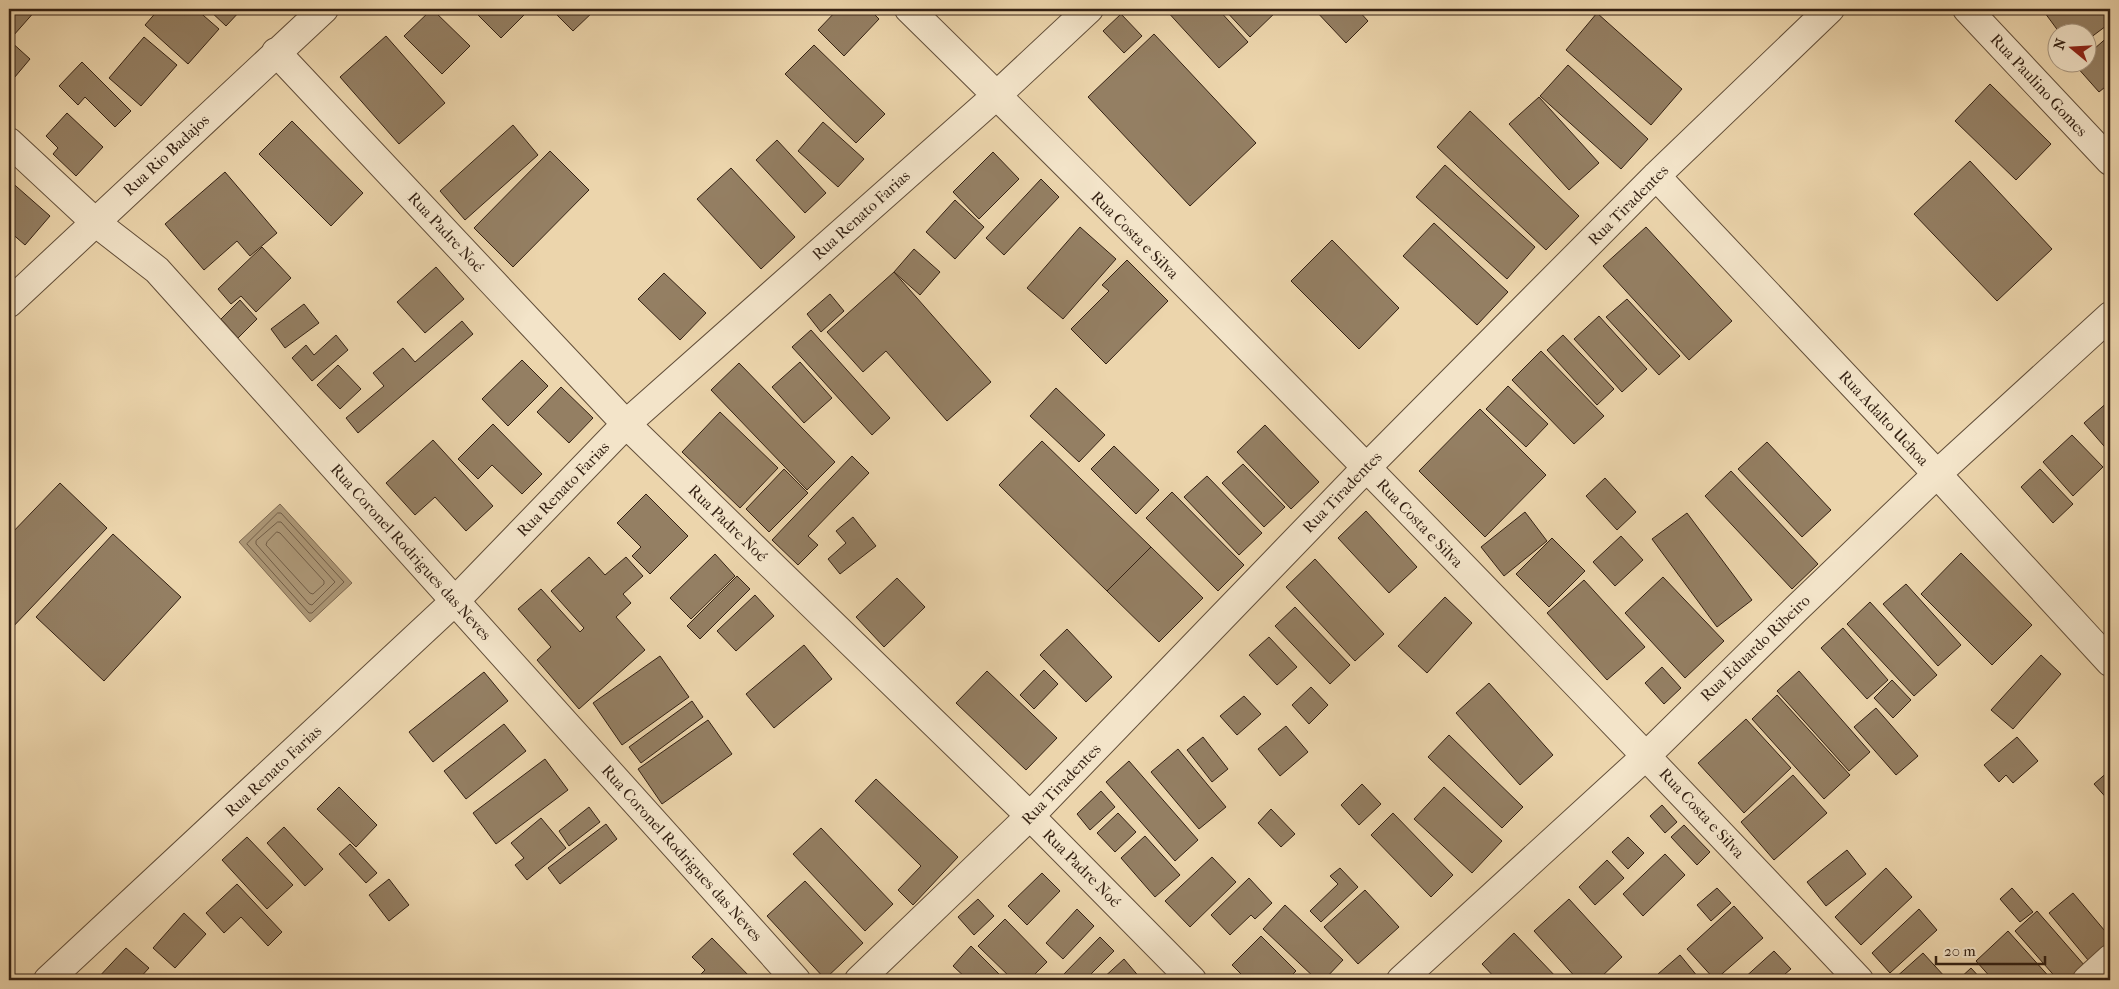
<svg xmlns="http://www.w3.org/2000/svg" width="2119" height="989" font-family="'IM FELL French Canon',serif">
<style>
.water{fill:#ad9878;stroke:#7d6850}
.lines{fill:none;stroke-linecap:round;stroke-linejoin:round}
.shore{stroke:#705c46;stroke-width:1}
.building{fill:#947f63;stroke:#342113}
.minor-casing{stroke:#624e39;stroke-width:30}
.tertiary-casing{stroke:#624e39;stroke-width:30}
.minor{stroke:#f3e4c9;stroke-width:28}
.tertiary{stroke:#f3e4c9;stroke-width:28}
.labels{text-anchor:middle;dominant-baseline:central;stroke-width:5;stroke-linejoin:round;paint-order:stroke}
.street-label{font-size:16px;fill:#342113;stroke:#f3e4c9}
</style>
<rect width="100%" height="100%" fill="#ecd5ac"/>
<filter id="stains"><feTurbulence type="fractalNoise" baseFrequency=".004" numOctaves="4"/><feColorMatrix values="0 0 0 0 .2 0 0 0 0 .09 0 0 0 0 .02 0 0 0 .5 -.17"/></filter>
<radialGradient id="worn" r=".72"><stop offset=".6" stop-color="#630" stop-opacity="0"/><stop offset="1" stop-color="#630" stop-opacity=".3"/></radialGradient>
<path class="water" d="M 280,504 L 352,583 L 310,622 L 239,542 Z"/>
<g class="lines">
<path class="shore" d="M 278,513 L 281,513 L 344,582 L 312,613 L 309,613 L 247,544 Z
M 278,522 L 281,522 L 335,582 L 312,605 L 309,604 L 256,544 L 256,541 Z
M 277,532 L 280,533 L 324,581 L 324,584 L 313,594 L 310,593 L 266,545 L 267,542 Z"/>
</g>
<path class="building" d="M 9,9 L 35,9 L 36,10 L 13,36 L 9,32 Z
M 159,9 L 178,9 L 185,15 L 190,9 L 196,9 L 219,29 L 188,64 L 145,25 Z
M 208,9 L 242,9 L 226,26 Z
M 432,9 L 470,46 L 442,74 L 404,36 Z
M 472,9 L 527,9 L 529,10 L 501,38 Z
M 551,9 L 596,9 L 573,31 Z
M 838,9 L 869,9 L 879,19 L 844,56 L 818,30 Z
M 1165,9 L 1218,9 L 1248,42 L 1219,68 Z
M 1224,9 L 1279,9 L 1250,37 Z
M 1314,9 L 1357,9 L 1368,21 L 1346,43 Z
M 2050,9 L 2109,9 L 2110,23 L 2086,41 L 2086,32 L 2059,32 L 2045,13 Z
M 1597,13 L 1682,89 L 1651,125 L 1566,50 Z
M 1121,14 L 1142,36 L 1124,53 L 1103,31 Z
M 1154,34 L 1256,143 L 1190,206 L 1088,97 Z
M 2110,35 L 2110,83 L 2099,92 L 2076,66 L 2079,62 L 2086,62 L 2086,56 Z
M 386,36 L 445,103 L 399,144 L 340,77 Z
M 144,37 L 177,65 L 141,106 L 109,78 Z
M 9,40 L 30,59 L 9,84 Z
M 814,45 L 885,114 L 856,143 L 785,74 Z
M 82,62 L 131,111 L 115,127 L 85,97 L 78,105 L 59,86 Z
M 1568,65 L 1648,139 L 1621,169 L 1540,96 Z
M 1990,84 L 2051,144 L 2016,180 L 1955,121 Z
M 1539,97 L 1599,163 L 1569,190 L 1509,124 Z
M 1470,111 L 1579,216 L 1546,250 L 1437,147 Z
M 67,113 L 103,147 L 76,176 L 53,154 L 58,148 L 46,136 Z
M 292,121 L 363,193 L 331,226 L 259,154 Z
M 823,122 L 864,159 L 838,187 L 798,151 Z
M 513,125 L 538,155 L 465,220 L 440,191 Z
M 777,140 L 826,193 L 805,213 L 756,160 Z
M 550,151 L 589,190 L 513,267 L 474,228 Z
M 993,152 L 1019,179 L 979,219 L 953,192 Z
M 1970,161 L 2052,249 L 1997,301 L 1914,214 Z
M 1445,165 L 1535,247 L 1507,279 L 1416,197 Z
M 731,168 L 795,237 L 761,269 L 697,199 Z
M 225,172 L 277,233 L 250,256 L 237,241 L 204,270 L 165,224 Z
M 1041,179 L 1059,197 L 1004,255 L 986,238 Z
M 9,180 L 50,216 L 25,245 L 9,231 Z
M 955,200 L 984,227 L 955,259 L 926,232 Z
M 1434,223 L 1508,292 L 1477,325 L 1403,256 Z
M 1080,227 L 1116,259 L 1063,319 L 1027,288 Z
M 1646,227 L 1732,321 L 1689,360 L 1603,266 Z
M 1332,240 L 1399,308 L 1359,349 L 1291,281 Z
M 262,247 L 291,278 L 256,312 L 241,296 L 231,304 L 218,289 Z
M 914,249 L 940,272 L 920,295 L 894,272 Z
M 1127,260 L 1168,301 L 1106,364 L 1071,329 L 1109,291 L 1102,285 Z
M 436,267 L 464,299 L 425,333 L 397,302 Z
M 894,272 L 991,382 L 947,421 L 886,351 L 863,372 L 827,332 Z
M 664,273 L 706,313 L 680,340 L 638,299 Z
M 830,294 L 844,311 L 821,332 L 807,314 Z
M 1627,299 L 1680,356 L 1659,375 L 1606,317 Z
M 240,300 L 257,319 L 238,338 L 221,319 Z
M 304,304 L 319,323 L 285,348 L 271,329 Z
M 1599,316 L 1647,369 L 1622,392 L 1574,339 Z
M 462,321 L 473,334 L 358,433 L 346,418 L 384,386 L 373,373 L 403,348 L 415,362 Z
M 811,330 L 890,418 L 872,435 L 792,347 Z
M 336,335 L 348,350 L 312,381 L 292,358 L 306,345 L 314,355 Z
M 1563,335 L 1614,389 L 1597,405 L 1547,350 Z
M 1541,351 L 1604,416 L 1574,444 L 1512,380 Z
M 522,360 L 548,386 L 508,426 L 482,399 Z
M 800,362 L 832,398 L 804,423 L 772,387 Z
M 739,363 L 835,462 L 807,490 L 711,390 Z
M 338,365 L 361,389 L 340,409 L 317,385 Z
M 1508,386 L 1548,424 L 1526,447 L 1486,409 Z
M 561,387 L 593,418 L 569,443 L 537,412 Z
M 1056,388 L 1105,435 L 1079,462 L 1030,416 Z
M 2110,400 L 2110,453 L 2084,423 Z
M 1480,409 L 1546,475 L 1485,537 L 1419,471 Z
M 720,412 L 778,468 L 740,508 L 682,452 Z
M 493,424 L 542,474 L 522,494 L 492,465 L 478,479 L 458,459 Z
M 1265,425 L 1319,482 L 1291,509 L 1237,452 Z
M 2072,435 L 2103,467 L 2073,496 L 2043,462 Z
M 433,440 L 493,506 L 466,531 L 435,497 L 415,515 L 386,483 Z
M 1042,441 L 1151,547 L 1107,591 L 999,485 Z
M 1767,442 L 1831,510 L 1802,537 L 1738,469 Z
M 1114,446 L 1159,490 L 1136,514 L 1091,469 Z
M 852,456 L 869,473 L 808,536 L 818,545 L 798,565 L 772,540 Z
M 1243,464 L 1285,507 L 1264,527 L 1222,483 Z
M 784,469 L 808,493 L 769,532 L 746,509 Z
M 2040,469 L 2073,504 L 2053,523 L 2021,487 Z
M 1731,471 L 1818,564 L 1792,589 L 1705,496 Z
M 1207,476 L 1262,533 L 1239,555 L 1184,497 Z
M 1605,478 L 1636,512 L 1617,530 L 1586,496 Z
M 60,483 L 107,528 L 9,631 L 9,536 Z
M 1172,492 L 1244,565 L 1218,591 L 1146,518 Z
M 646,494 L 688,536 L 650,574 L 632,556 L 641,547 L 617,523 Z
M 1366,511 L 1417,567 L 1389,593 L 1338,538 Z
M 1525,512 L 1547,541 L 1504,576 L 1481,547 Z
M 1687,513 L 1752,600 L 1717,627 L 1652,539 Z
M 853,517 L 876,546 L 840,574 L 828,559 L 846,543 L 836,531 Z
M 113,534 L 181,597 L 104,681 L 36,617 Z
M 1621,536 L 1643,560 L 1615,586 L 1593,562 Z
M 1552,538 L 1585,571 L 1549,607 L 1516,574 Z
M 1151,547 L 1203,598 L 1159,642 L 1107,591 Z
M 1961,553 L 2032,625 L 1992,665 L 1921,594 Z
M 715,554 L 735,576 L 691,619 L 670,598 Z
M 589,557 L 605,575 L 626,557 L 643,576 L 623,594 L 631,603 L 616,617 L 645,650 L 579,709 L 537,660 L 551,647 L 518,609 L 541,589 L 580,632 L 584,628 L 551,591 Z
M 1315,559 L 1384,634 L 1355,661 L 1286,587 Z
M 737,576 L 750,589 L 700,639 L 687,626 Z
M 1663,577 L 1724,641 L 1685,678 L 1625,613 Z
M 897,578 L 925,607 L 884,647 L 856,617 Z
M 1584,580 L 1645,647 L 1607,680 L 1547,613 Z
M 1906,584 L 1961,645 L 1938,666 L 1883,604 Z
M 755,595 L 774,616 L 736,651 L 717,631 Z
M 1445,597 L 1472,623 L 1427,673 L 1398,646 Z
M 1870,602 L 1937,675 L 1914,696 L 1847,624 Z
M 1295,607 L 1350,665 L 1330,684 L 1275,626 Z
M 1843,628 L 1888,680 L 1867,699 L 1821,648 Z
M 1067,629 L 1112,677 L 1086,702 L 1040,655 Z
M 1269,637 L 1297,667 L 1277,685 L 1249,655 Z
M 804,645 L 832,679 L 774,728 L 746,694 Z
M 2041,655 L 2061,674 L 2013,729 L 1991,710 Z
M 660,656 L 689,697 L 622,745 L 593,703 Z
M 1662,667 L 1681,688 L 1664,704 L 1645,683 Z
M 1044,670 L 1058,684 L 1034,709 L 1020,695 Z
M 987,671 L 1057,738 L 1026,770 L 956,703 Z
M 1799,671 L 1870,752 L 1849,771 L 1777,691 Z
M 484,672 L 508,701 L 433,762 L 409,732 Z
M 1892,680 L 1911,700 L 1893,718 L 1874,698 Z
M 1489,683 L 1553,755 L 1520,785 L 1456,713 Z
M 1311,687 L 1328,705 L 1309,724 L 1292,705 Z
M 1777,695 L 1850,775 L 1824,799 L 1752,719 Z
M 1244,696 L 1261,714 L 1237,735 L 1220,716 Z
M 692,701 L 703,717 L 641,763 L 629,747 Z
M 1876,708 L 1918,756 L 1896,775 L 1854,727 Z
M 1746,719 L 1791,768 L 1744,813 L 1698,763 Z
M 708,720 L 732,754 L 662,804 L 638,769 Z
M 504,724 L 526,751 L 466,799 L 444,771 Z
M 1286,726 L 1308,752 L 1280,776 L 1258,749 Z
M 1449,735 L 1523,807 L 1502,828 L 1428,757 Z
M 1203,737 L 1228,769 L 1212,782 L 1187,750 Z
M 2017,737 L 2038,761 L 2013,783 L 2006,775 L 1999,782 L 1984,765 Z
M 1178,749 L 1226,807 L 1199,829 L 1151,772 Z
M 545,759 L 568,790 L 496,844 L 473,813 Z
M 1129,761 L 1198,840 L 1175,861 L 1106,782 Z
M 2110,770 L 2110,802 L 2094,784 Z
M 1793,775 L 1827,813 L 1774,860 L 1741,822 Z
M 876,779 L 958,857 L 913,905 L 898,890 L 921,866 L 855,801 Z
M 1362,784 L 1381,804 L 1359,825 L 1341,805 Z
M 339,787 L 377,825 L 356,847 L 317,809 Z
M 1444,787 L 1502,841 L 1472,873 L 1414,819 Z
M 1101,791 L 1115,807 L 1090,830 L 1077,814 Z
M 1662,805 L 1677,822 L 1665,833 L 1650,816 Z
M 589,807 L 600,822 L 569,846 L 559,831 Z
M 1271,809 L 1295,834 L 1281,847 L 1258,823 Z
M 1118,813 L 1136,832 L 1115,852 L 1097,833 Z
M 1393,813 L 1453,875 L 1431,897 L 1371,835 Z
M 541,818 L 566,848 L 527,880 L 515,865 L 524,858 L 511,843 Z
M 606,824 L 617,839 L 560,884 L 548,868 Z
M 1684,825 L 1710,852 L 1697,865 L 1671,837 Z
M 284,827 L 323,869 L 305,886 L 267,843 Z
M 821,828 L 893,904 L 865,931 L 793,854 Z
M 1145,836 L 1180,875 L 1155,897 L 1121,858 Z
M 247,837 L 293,885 L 267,909 L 222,860 Z
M 1628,837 L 1644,853 L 1628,869 L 1612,852 Z
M 350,844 L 377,873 L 366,883 L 339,854 Z
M 1847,850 L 1866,874 L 1826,906 L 1807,882 Z
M 1665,854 L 1685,875 L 1643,916 L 1623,894 Z
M 1212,857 L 1236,882 L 1190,927 L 1165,901 Z
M 1607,860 L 1624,878 L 1595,905 L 1579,887 Z
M 1340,868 L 1358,887 L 1321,922 L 1310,911 L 1338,884 L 1330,876 Z
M 1886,868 L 1912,897 L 1861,945 L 1835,917 Z
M 1042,873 L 1060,891 L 1027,925 L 1008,906 Z
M 1249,878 L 1272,903 L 1255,919 L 1251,915 L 1230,935 L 1211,915 Z
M 389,879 L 409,905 L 389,921 L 369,895 Z
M 805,881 L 863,943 L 825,979 L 767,916 Z
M 237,884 L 282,932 L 268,946 L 241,917 L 224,933 L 206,913 Z
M 1717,888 L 1731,903 L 1711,921 L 1697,905 Z
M 2012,888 L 2033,912 L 2020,922 L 2000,899 Z
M 1365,890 L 1399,927 L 1358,964 L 1324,927 Z
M 2073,893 L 2110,937 L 2110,952 L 2093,966 L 2049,913 Z
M 978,899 L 994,916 L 974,935 L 958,917 Z
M 1569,899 L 1622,957 L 1598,980 L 1578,980 L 1534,931 Z
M 1285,905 L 1343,960 L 1324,980 L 1317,980 L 1263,929 Z
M 1734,906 L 1763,938 L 1715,980 L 1687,949 Z
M 1077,909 L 1094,926 L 1063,959 L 1046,943 Z
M 1919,909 L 1937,930 L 1890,973 L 1872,953 Z
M 2037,911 L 2085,966 L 2069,980 L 2058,980 L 2015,931 Z
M 184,913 L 206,934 L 175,968 L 153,948 Z
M 1005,919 L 1047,962 L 1029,980 L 1013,980 L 978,946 Z
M 2008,931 L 2052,980 L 1993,980 L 1976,961 Z
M 1514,933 L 1559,980 L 1497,980 L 1482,964 Z
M 1261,936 L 1296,971 L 1287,980 L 1247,980 L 1232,965 Z
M 1100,937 L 1114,951 L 1085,980 L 1070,980 L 1064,974 Z
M 712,938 L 753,980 L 695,980 L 705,970 L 692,957 Z
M 971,946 L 1003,978 L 1001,980 L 968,980 L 953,966 Z
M 126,948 L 149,968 L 138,980 L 96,980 Z
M 1774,951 L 1791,969 L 1778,980 L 1742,980 Z
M 1923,953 L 1946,978 L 1943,980 L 1896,980 L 1894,979 Z
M 1680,955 L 1698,977 L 1694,980 L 1663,980 L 1658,974 Z
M 1124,959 L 1141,979 L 1101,980 Z
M 1971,968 L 1982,980 L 1958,980 Z"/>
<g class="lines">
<defs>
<path id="minor" d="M 909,9 C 1232,326 1548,651 1859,980
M 1967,9 L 2110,161
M 276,52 L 626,424 L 1030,816 L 1192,980
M 9,142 L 95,222 L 157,270 L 796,980
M 1656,176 L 1937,474 L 2110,662
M 9,303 L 324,9
M 48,980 L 455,601 L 626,424 L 997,95 L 1089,9
M 859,980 L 1030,816 L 1366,468 L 1656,176 L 1830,9
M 1401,980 L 1647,755 L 1796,609 L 1937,474 L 2110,316"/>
<path id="tertiary" d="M 2087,980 L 2110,959"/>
</defs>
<use href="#minor" class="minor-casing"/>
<use href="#tertiary" class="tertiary-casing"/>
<use href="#minor" class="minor"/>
<use href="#tertiary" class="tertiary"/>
</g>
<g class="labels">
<g class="street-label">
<text transform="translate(2039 85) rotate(47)">Rua Paulino Gomes</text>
<text transform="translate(166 155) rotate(-43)">Rua Rio Badajos</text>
<text transform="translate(1628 205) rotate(-45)">Rua Tiradentes</text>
<text transform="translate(861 215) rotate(-42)">Rua Renato Farias</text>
<text transform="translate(446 232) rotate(47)">Rua Padre Noé</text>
<text transform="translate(1135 235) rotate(45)">Rua Costa e Silva</text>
<text transform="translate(1884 418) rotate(47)">Rua Adalto Uchoa</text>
<text transform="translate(563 489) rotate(-46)">Rua Renato Farias</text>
<text transform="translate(1342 492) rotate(-46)">Rua Tiradentes</text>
<text transform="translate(728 523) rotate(44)">Rua Padre Noé</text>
<text transform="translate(1420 523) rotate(46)">Rua Costa e Silva</text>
<text transform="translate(411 552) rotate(48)">Rua Coronel Rodrigues das Neves</text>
<text transform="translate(1755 648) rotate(-44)">Rua Eduardo Ribeiro</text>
<text transform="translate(273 771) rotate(-43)">Rua Renato Farias</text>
<text transform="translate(1061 784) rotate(-46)">Rua Tiradentes</text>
<text transform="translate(1702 813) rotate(47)">Rua Costa e Silva</text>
<text transform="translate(682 853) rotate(48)">Rua Coronel Rodrigues das Neves</text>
<text transform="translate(1082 868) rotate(45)">Rua Padre Noé</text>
</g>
</g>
<rect width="2119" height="989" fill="none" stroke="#ecd5ac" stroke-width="30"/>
<rect x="10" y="10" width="2099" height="969" fill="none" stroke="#342113" stroke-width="2.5"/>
<rect x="15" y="15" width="2089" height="959" fill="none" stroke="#342113"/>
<g transform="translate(2072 48) rotate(288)"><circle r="24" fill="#f3e4c9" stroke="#a79680"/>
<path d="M0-4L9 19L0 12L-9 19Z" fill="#8f2418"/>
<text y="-8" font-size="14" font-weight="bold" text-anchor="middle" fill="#342113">N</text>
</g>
<path d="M1936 956v8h109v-8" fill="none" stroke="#342113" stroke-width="2.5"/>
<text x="1944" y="956" font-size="15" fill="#342113" stroke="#f3e4c9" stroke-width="4" paint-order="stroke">20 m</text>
<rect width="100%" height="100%" filter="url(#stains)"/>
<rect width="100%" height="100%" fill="url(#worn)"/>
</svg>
